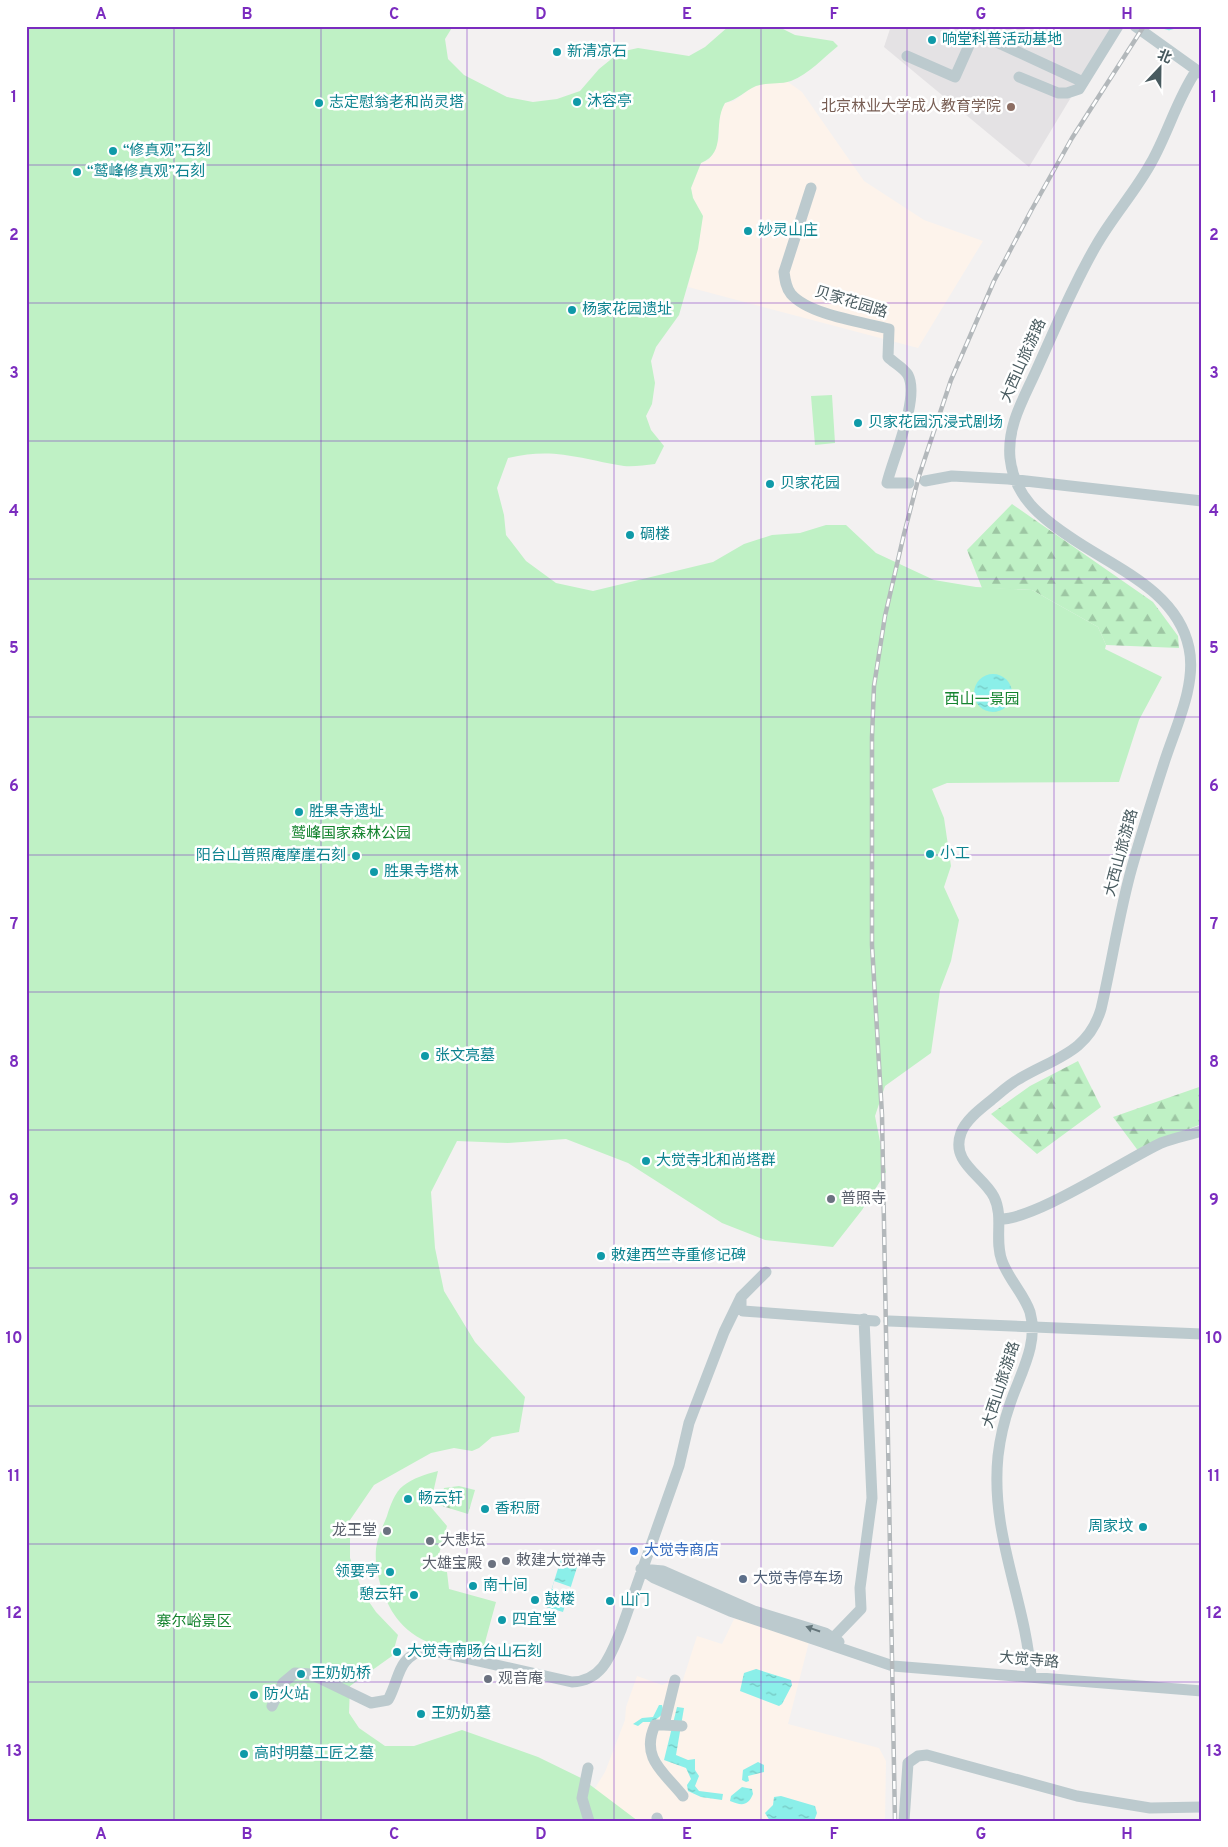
<svg xmlns="http://www.w3.org/2000/svg" width="1228" height="1847" font-family="Overpass,'Noto Sans SC',sans-serif">
<style>
.commercial{fill:#fdf3eb}
.education{fill:#e4e2e4}
.forest{fill:url(#forest-firs)}
.park{fill:#bff1c5}
.water{fill:url(#water-ripples)}
.pier{fill:#f3f1f1}
.lines{fill:none;stroke-linecap:round;stroke-linejoin:round}
.stream{stroke:#8befe9;stroke-width:2.5}
.minor{stroke:#bccace;stroke-width:11}
.rail-casing{stroke:#b3b8bb;stroke-width:4.5}
.rail{stroke:#fff;stroke-width:2.5;stroke-dasharray:8;stroke-linecap:butt}
.oneway{fill:#65767b}
.grid{fill:none;stroke:#7b2cbf;stroke-width:1;stroke-opacity:0.55}
.culture-dot{fill:#0f9aa8;stroke:#fff;stroke-width:2}
.education-dot{fill:#8d6e63;stroke:#fff;stroke-width:2}
.worship-dot{fill:#6b7280;stroke:#fff;stroke-width:2}
.shop-dot{fill:#3f7fe0;stroke:#fff;stroke-width:2}
.service-dot{fill:#5c6f8a;stroke:#fff;stroke-width:2}
.labels{text-anchor:middle;dominant-baseline:central;stroke-width:5;stroke-linejoin:round;paint-order:stroke}
.culture-label{font-size:15px;fill:#0d838f;stroke:#fff;text-anchor:start}
.education-label{font-size:15px;fill:#785e54;stroke:#fff;text-anchor:end}
.street-label{font-size:15px;fill:#485a5f;stroke:#fff}
.park-label{font-size:15px;fill:#15842f;stroke:#fff}
.worship-label{font-size:15px;fill:#5b616d;stroke:#fff;text-anchor:start}
.shop-label{font-size:15px;fill:#366cbe;stroke:#fff;text-anchor:start}
.service-label{font-size:15px;fill:#4e5e75;stroke:#fff;text-anchor:start}
.neatline{fill:none;stroke:#7b2cbf;stroke-width:2}
.grid-label{font-size:16px;text-anchor:middle;font-weight:bold;fill:#7b2cbf}
</style>
<defs>
<pattern id="forest-firs" width="22" height="20" patternUnits="userSpaceOnUse" patternTransform="scale(1.25)"><rect width="22" height="20" fill="#bff1c5"/><path d="M5 1l3.5 6h-7zM16 11l3.5 6h-7z" fill="#9dc6a3"/></pattern>
<pattern id="water-ripples" width="26" height="14" patternUnits="userSpaceOnUse" patternTransform="scale(1.25)"><rect width="26" height="14" fill="#8befe9"/><path d="M2 4q2-2 4 0t4 0M15 11q2-2 4 0t4 0" fill="none" stroke="#74c5c0"/></pattern>
</defs>
<rect width="100%" height="100%" fill="#f3f1f1"/>
<path class="commercial" d="M 788,82 L 802,92 L 864,181 L 924,220 L 983,241 L 918,348 L 688,287 L 703,216 L 693,198 L 691,188 L 701,163 L 709,160 L 719,139 L 719,113 L 725,103 L 734,101 L 751,88 L 764,83 Z
M 735,1617 L 809,1642 L 788,1724 L 879,1748 L 886,1761 L 885,1821 L 624,1821 L 592,1793 L 605,1772 L 625,1720 L 626,1707 L 637,1676 L 662,1685 L 667,1683 L 669,1678 L 682,1683 L 697,1636 L 722,1644 Z"/>
<path class="education" d="M 891,26 L 1114,26 L 1029,167 L 884,47 Z"/>
<path class="forest" d="M 1012,504 L 1153,602 L 1178,636 L 1179,648 L 1106,645 L 1098,627 L 1032,590 L 982,588 L 967,550 Z
M 1078,1061 L 1101,1107 L 1037,1154 L 991,1114 L 1030,1086 Z
M 1202,1086 L 1202,1124 L 1151,1143 L 1139,1152 L 1113,1117 Z
M 459,1486 L 475,1490 L 468,1514 L 439,1505 L 444,1488 Z"/>
<path class="park" d="M 26,26 L 453,26 L 445,39 L 448,59 L 464,75 L 507,97 L 533,102 L 557,99 L 580,91 L 599,69 L 620,52 L 638,48 L 689,56 L 705,47 L 729,26 L 777,26 L 795,35 L 833,41 L 838,46 C 823,58 809,74 791,81 C 779,85 767,82 756,86 C 745,91 737,100 725,103 C 712,125 728,152 701,163 L 691,188 L 693,198 L 703,216 L 698,249 L 679,315 L 656,347 L 651,361 L 655,383 L 652,404 L 646,416 L 651,430 L 664,446 L 655,464 C 645,465 633,467 624,466 C 579,459 555,447 508,458 L 497,488 L 504,515 L 506,535 L 526,561 L 556,583 L 593,591 L 713,562 L 744,544 L 772,535 L 800,533 L 826,525 L 846,525 L 876,553 L 934,580 L 976,587 L 1032,590 L 1098,627 L 1106,645 L 1105,649 L 1162,677 L 1139,720 L 1119,782 L 947,783 L 932,789 L 944,818 L 951,866 L 944,887 L 959,920 L 951,961 L 940,990 L 931,1053 L 885,1086 L 875,1116 L 886,1172 L 862,1210 L 833,1247 L 765,1240 L 722,1223 L 628,1163 L 566,1139 L 508,1143 L 457,1141 L 431,1192 L 435,1248 L 444,1291 L 475,1342 L 525,1397 L 519,1432 L 492,1437 L 479,1448 L 472,1451 L 454,1448 L 431,1453 L 374,1485 L 350,1520 L 350,1558 L 363,1593 L 376,1612 L 398,1635 L 392,1656 L 350,1686 L 349,1713 L 359,1728 L 385,1746 L 414,1746 L 462,1730 L 538,1757 L 581,1778 L 638,1821 L 26,1821 Z
M 832,395 L 835,443 L 815,445 L 811,396 Z
M 438,1471 L 430,1506 L 447,1526 L 435,1568 L 447,1572 L 449,1589 L 496,1602 L 481,1657 C 451,1650 420,1646 399,1621 C 384,1603 374,1572 376,1549 C 377,1538 383,1526 387,1516 C 390,1506 395,1492 403,1486 C 413,1478 426,1474 438,1471 Z"/>
<path class="water" d="M974 693a19 19 0 1 1 38 0a19 19 0 1 1-38 0Z
M 561,1559 L 578,1564 L 563,1612 L 546,1607 Z
M 756,1669 L 791,1680 L 792,1685 L 782,1704 L 779,1706 L 740,1691 L 744,1673 Z
M 659,1705 L 662,1705 L 664,1713 L 653,1722 L 643,1722 L 638,1726 L 633,1724 L 642,1718 L 653,1717 Z
M 677,1707 L 684,1708 L 676,1755 L 688,1760 L 695,1759 L 695,1770 L 699,1776 L 695,1786 L 699,1791 L 723,1794 L 722,1800 L 701,1797 L 688,1791 L 687,1785 L 691,1779 L 686,1768 L 664,1760 Z
M 758,1762 L 764,1765 L 764,1772 L 748,1776 L 749,1781 L 746,1782 L 742,1780 L 743,1770 Z
M 742,1787 L 752,1789 L 753,1794 C 748,1806 742,1806 730,1801 L 731,1796 Z
M 781,1796 L 815,1806 L 817,1813 L 814,1821 L 770,1821 L 765,1813 L 773,1805 L 774,1797 Z"/>
<path class="pier" d="M 554,1581 L 571,1587 L 569,1594 L 552,1589 Z"/>
<g class="lines">
<path class="stream" d="M 1158,26 L 1169,29 L 1180,26"/>
<path class="minor" d="M 962,26 L 1083,82
M 1135,26 L 1202,74
M 907,56 L 955,77 L 975,32
M 1019,77 L 1058,93 L 1067,93 L 1079,89 L 1118,26
M 811,188 L 784,272 C 785,280 786,288 791,294 C 809,315 863,322 889,329 L 888,357 C 894,363 904,368 908,375 C 920,398 893,458 887,483 L 909,483
M 925,481 L 952,476 L 1008,479 L 1202,501
M 999,1219 C 1033,1221 1125,1160 1161,1143 C 1174,1138 1189,1135 1202,1131
M 741,1297 L 741,1307 L 743,1311 L 875,1321
M 889,1321 L 1202,1334
M 641,1569 L 654,1578 L 730,1611 L 893,1666 L 1202,1691
M 641,1569 L 663,1571 L 754,1611 L 825,1633 L 839,1642
M 833,1638 L 861,1609 L 860,1588 L 872,1498 L 864,1319
M 1031,1676 C 1026,1600 990,1536 998,1456 C 1000,1439 1004,1421 1010,1404 C 1020,1374 1039,1344 1030,1312 C 1024,1294 1009,1280 1002,1261 C 994,1240 1004,1217 994,1197 C 983,1175 950,1163 961,1133 C 965,1121 979,1110 989,1102 C 999,1094 1008,1085 1019,1079 C 1054,1058 1088,1053 1101,1009 C 1112,962 1119,913 1132,867 C 1142,832 1153,797 1164,763 C 1175,728 1197,685 1189,648 C 1177,590 1113,567 1070,537 C 1040,517 1014,496 1010,458 C 1007,426 1023,400 1036,371 C 1055,329 1073,285 1097,244 C 1113,216 1135,192 1151,163 C 1168,133 1177,99 1196,71
M 675,1680 L 664,1725 L 682,1726
M 272,1706 L 283,1683 L 295,1673 L 311,1674 L 371,1703 L 388,1700 C 401,1676 396,1659 425,1649 L 572,1682 C 603,1681 611,1654 621,1630 L 679,1466 L 689,1423 L 724,1332 L 741,1297 L 766,1272
M 664,1725 L 655,1725 C 640,1758 664,1772 683,1796
M 588,1768 L 582,1798 L 589,1821
M 657,1818 L 658,1821
M 904,1821 L 908,1763 L 918,1756 L 927,1755 L 1077,1796 L 1150,1808 L 1202,1807"/>
<defs>
<path id="rail" d="M 895,1821 L 882,1115 L 872,945 L 872,737 L 874,686 L 885,616 L 904,534 L 919,476 L 951,380 L 994,281 L 1032,209 L 1072,138 L 1144,26"/>
</defs>
<use href="#rail" class="rail-casing"/>
<use href="#rail" class="rail"/>
</g>
<defs><path id="oneway-solid" d="M-6-.8H1V-3.2L6.5 0L1 3.2V.8H-6Z" transform="scale(1.25)"/></defs>
<use class="oneway" href="#oneway-solid" transform="translate(813 1629) rotate(-161)"/>
<path class="grid" d="M 174,26 L 174,1821M 321,26 L 321,1821M 467,26 L 467,1821M 614,26 L 614,1821M 761,26 L 761,1821M 907,26 L 907,1821M 1054,26 L 1054,1821M 26,165 L 1202,165M 26,303 L 1202,303M 26,441 L 1202,441M 26,579 L 1202,579M 26,717 L 1202,717M 26,855 L 1202,855M 26,992 L 1202,992M 26,1130 L 1202,1130M 26,1268 L 1202,1268M 26,1406 L 1202,1406M 26,1544 L 1202,1544M 26,1682 L 1202,1682"/>
<g class="culture-dot">
<circle cx="932" cy="40" r="5"/>
<circle cx="557" cy="52" r="5"/>
<circle cx="577" cy="102" r="5"/>
<circle cx="319" cy="103" r="5"/>
<circle cx="113" cy="151" r="5"/>
<circle cx="77" cy="172" r="5"/>
<circle cx="748" cy="231" r="5"/>
<circle cx="572" cy="310" r="5"/>
<circle cx="858" cy="423" r="5"/>
<circle cx="770" cy="484" r="5"/>
<circle cx="630" cy="535" r="5"/>
<circle cx="299" cy="812" r="5"/>
<circle cx="930" cy="854" r="5"/>
<circle cx="356" cy="856" r="5"/>
<circle cx="374" cy="872" r="5"/>
<circle cx="425" cy="1056" r="5"/>
<circle cx="646" cy="1161" r="5"/>
<circle cx="601" cy="1256" r="5"/>
<circle cx="408" cy="1499" r="5"/>
<circle cx="485" cy="1509" r="5"/>
<circle cx="1143" cy="1527" r="5"/>
<circle cx="390" cy="1572" r="5"/>
<circle cx="473" cy="1586" r="5"/>
<circle cx="414" cy="1595" r="5"/>
<circle cx="535" cy="1600" r="5"/>
<circle cx="610" cy="1601" r="5"/>
<circle cx="502" cy="1620" r="5"/>
<circle cx="397" cy="1652" r="5"/>
<circle cx="301" cy="1674" r="5"/>
<circle cx="254" cy="1695" r="5"/>
<circle cx="421" cy="1714" r="5"/>
<circle cx="244" cy="1754" r="5"/>
</g>
<circle class="education-dot" cx="1011" cy="107" r="5"/>
<g class="worship-dot">
<circle cx="831" cy="1199" r="5"/>
<circle cx="387" cy="1531" r="5"/>
<circle cx="430" cy="1541" r="5"/>
<circle cx="506" cy="1561" r="5"/>
<circle cx="492" cy="1564" r="5"/>
<circle cx="488" cy="1679" r="5"/>
</g>
<circle class="shop-dot" cx="634" cy="1551" r="5"/>
<circle class="service-dot" cx="743" cy="1579" r="5"/>
<g class="labels">
<g class="culture-label">
<text x="942" y="40">响堂科普活动基地</text>
<text x="567" y="52">新清凉石</text>
<text x="587" y="102">沐容亭</text>
<text x="329" y="103">志定慰翁老和尚灵塔</text>
<text x="123" y="151">“修真观”石刻</text>
<text x="87" y="172">“鹫峰修真观”石刻</text>
<text x="758" y="231">妙灵山庄</text>
<text x="582" y="310">杨家花园遗址</text>
<text x="868" y="423">贝家花园沉浸式剧场</text>
<text x="780" y="484">贝家花园</text>
<text x="640" y="535">碉楼</text>
<text x="309" y="812">胜果寺遗址</text>
<text x="940" y="854">小工</text>
<text x="346" y="856" text-anchor="end">阳台山普照庵摩崖石刻</text>
<text x="384" y="872">胜果寺塔林</text>
<text x="435" y="1056">张文亮墓</text>
<text x="656" y="1161">大觉寺北和尚塔群</text>
<text x="611" y="1256">敕建西竺寺重修记碑</text>
<text x="418" y="1499">畅云轩</text>
<text x="495" y="1509">香积厨</text>
<text x="1133" y="1527" text-anchor="end">周家坟</text>
<text x="380" y="1572" text-anchor="end">领要亭</text>
<text x="483" y="1586">南十间</text>
<text x="404" y="1595" text-anchor="end">憩云轩</text>
<text x="545" y="1600">鼓楼</text>
<text x="620" y="1601">山门</text>
<text x="512" y="1620">四宜堂</text>
<text x="407" y="1652">大觉寺南旸台山石刻</text>
<text x="311" y="1674">王奶奶桥</text>
<text x="264" y="1695">防火站</text>
<text x="431" y="1714">王奶奶墓</text>
<text x="254" y="1754">高时明墓工匠之墓</text>
</g>
<g class="education-label">
<text x="1001" y="107">北京林业大学成人教育学院</text>
</g>
<g class="street-label">
<text transform="translate(851 303) rotate(17)">贝家花园路</text>
<text transform="translate(1024 361) rotate(-66)">大西山旅游路</text>
<text transform="translate(1122 853) rotate(-75)">大西山旅游路</text>
<text transform="translate(1002 1385) rotate(-72)">大西山旅游路</text>
<text transform="translate(1029 1661) rotate(5)">大觉寺路</text>
</g>
<g class="park-label">
<text x="982" y="700">西山一景园</text>
<text x="351" y="834">鹫峰国家森林公园</text>
<text x="194" y="1622">寨尔峪景区</text>
</g>
<g class="worship-label">
<text x="841" y="1199">普照寺</text>
<text x="377" y="1531" text-anchor="end">龙王堂</text>
<text x="440" y="1541">大悲坛</text>
<text x="516" y="1561">敕建大觉禅寺</text>
<text x="482" y="1564" text-anchor="end">大雄宝殿</text>
<text x="498" y="1679">观音庵</text>
</g>
<g class="shop-label">
<text x="644" y="1551">大觉寺商店</text>
</g>
<g class="service-label">
<text x="753" y="1579">大觉寺停车场</text>
</g>
</g>
<rect width="1228" height="1847" fill="none" stroke="#ffffff" stroke-width="55"/>
<g transform="translate(1160 68) rotate(22)" stroke="#ffffff" stroke-width="4" paint-order="stroke">
<path d="M0-4L9 19L0 12L-9 19Z" fill="#485a5f"/>
<text y="-8" font-size="14" font-weight="bold" text-anchor="middle" fill="#485a5f">北</text>
</g>
<rect x="28" y="28" width="1172" height="1792" class="neatline"/>
<g class="grid-label">
<text x="101" y="19">A</text>
<text x="247" y="19">B</text>
<text x="394" y="19">C</text>
<text x="541" y="19">D</text>
<text x="687" y="19">E</text>
<text x="834" y="19">F</text>
<text x="981" y="19">G</text>
<text x="1127" y="19">H</text>
<text x="14" y="102">1</text>
<text x="1214" y="102">1</text>
<text x="14" y="240">2</text>
<text x="1214" y="240">2</text>
<text x="14" y="378">3</text>
<text x="1214" y="378">3</text>
<text x="14" y="516">4</text>
<text x="1214" y="516">4</text>
<text x="14" y="653">5</text>
<text x="1214" y="653">5</text>
<text x="14" y="791">6</text>
<text x="1214" y="791">6</text>
<text x="14" y="929">7</text>
<text x="1214" y="929">7</text>
<text x="14" y="1067">8</text>
<text x="1214" y="1067">8</text>
<text x="14" y="1205">9</text>
<text x="1214" y="1205">9</text>
<text x="14" y="1343">10</text>
<text x="1214" y="1343">10</text>
<text x="14" y="1481">11</text>
<text x="1214" y="1481">11</text>
<text x="14" y="1618">12</text>
<text x="1214" y="1618">12</text>
<text x="14" y="1756">13</text>
<text x="1214" y="1756">13</text>
<text x="101" y="1839">A</text>
<text x="247" y="1839">B</text>
<text x="394" y="1839">C</text>
<text x="541" y="1839">D</text>
<text x="687" y="1839">E</text>
<text x="834" y="1839">F</text>
<text x="981" y="1839">G</text>
<text x="1127" y="1839">H</text>
</g>
</svg>
